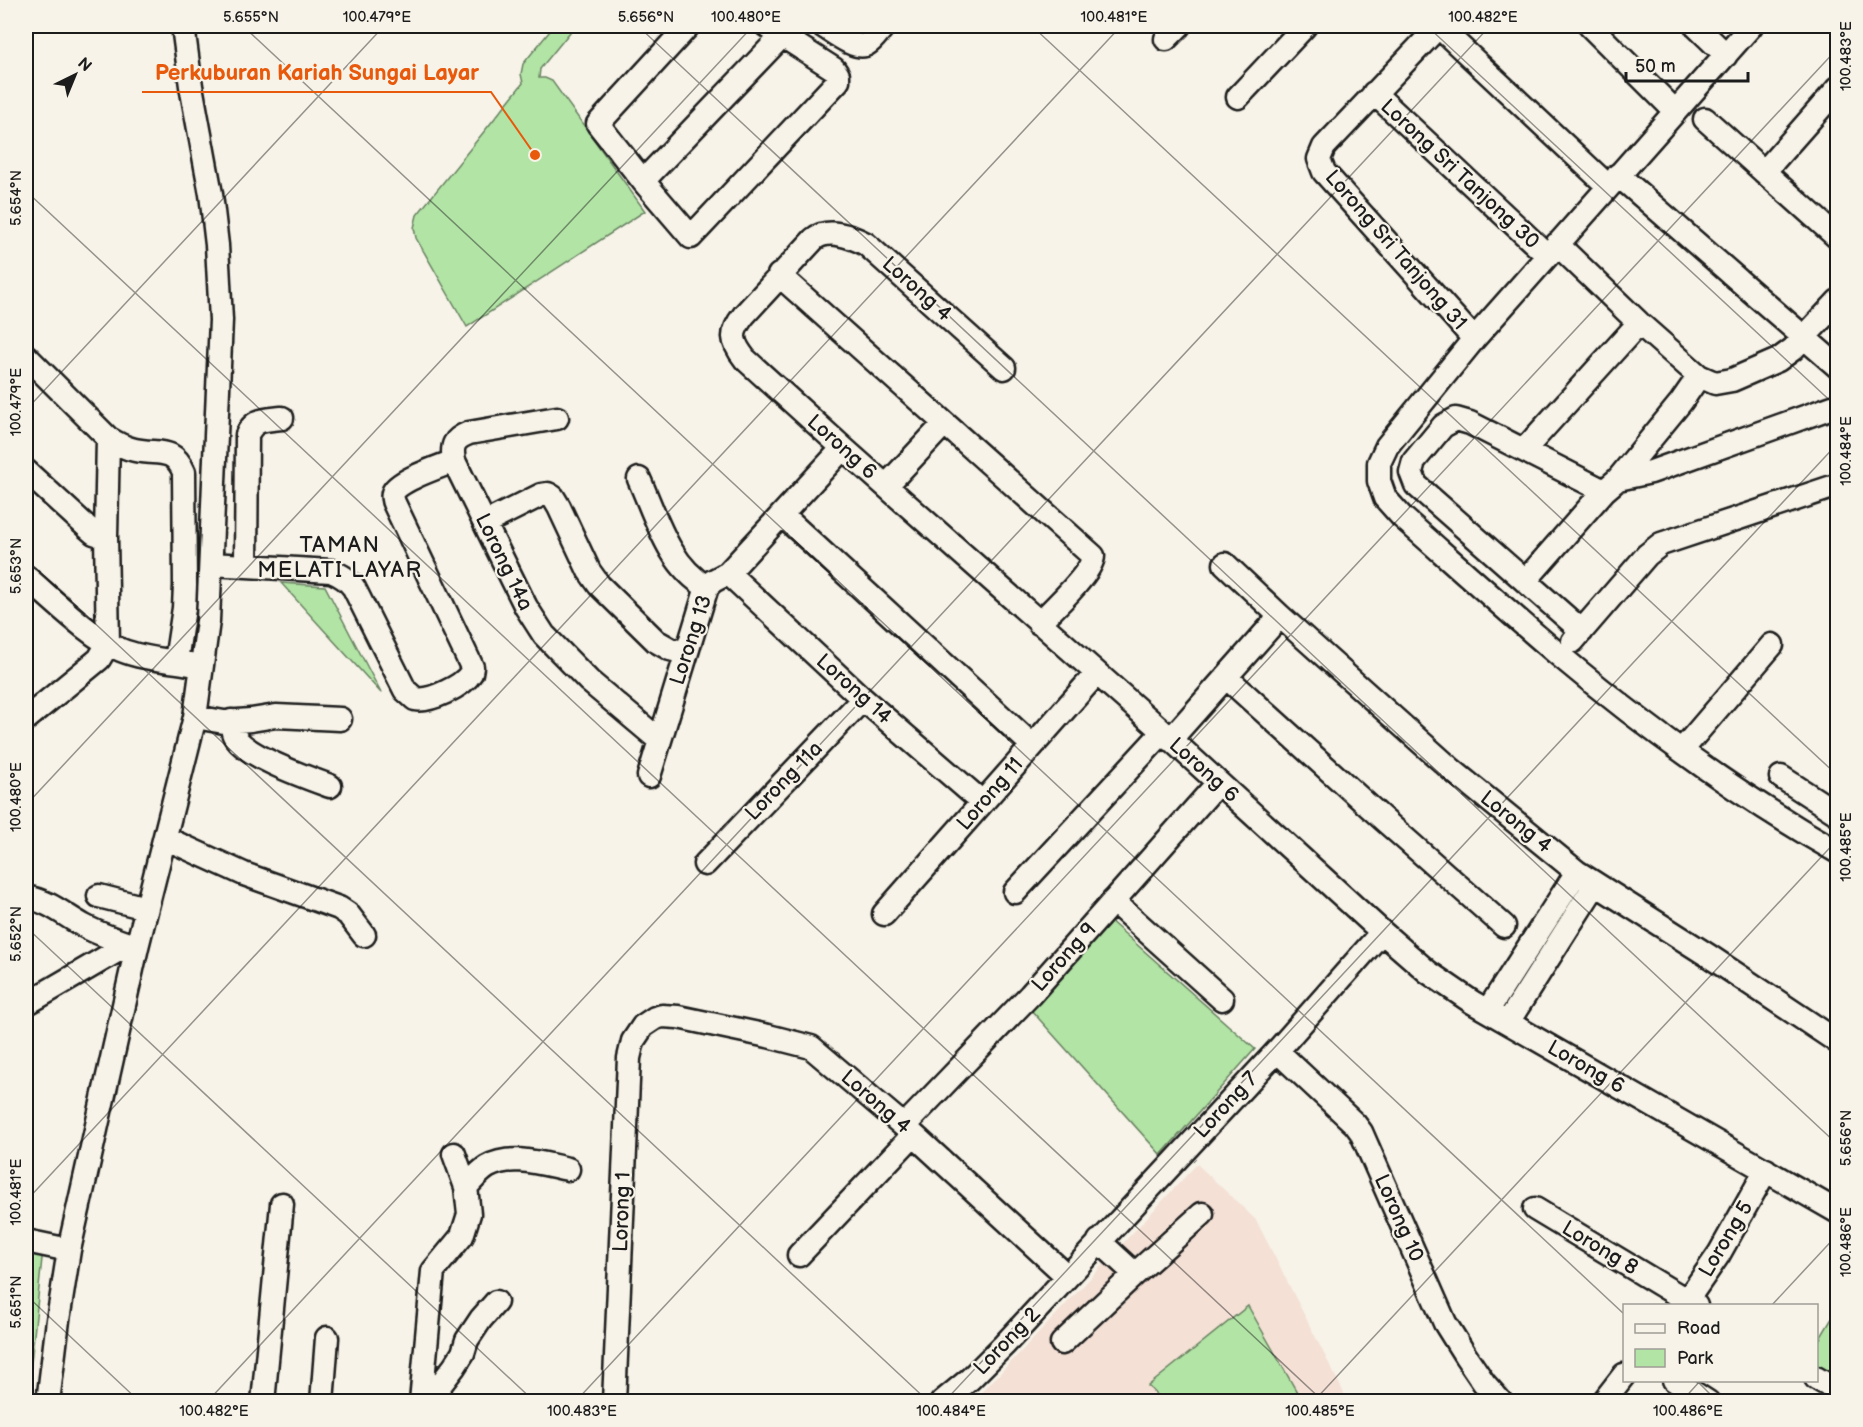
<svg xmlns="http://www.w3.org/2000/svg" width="1863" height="1427" font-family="'Balsamiq Sans',sans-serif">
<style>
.built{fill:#f4e0d5}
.green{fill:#b2e4a5;stroke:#678060;stroke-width:1.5}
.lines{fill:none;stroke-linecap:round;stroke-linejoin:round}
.minor-casing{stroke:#1c1c1c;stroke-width:27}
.minor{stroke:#f7f3e8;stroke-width:22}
.ticks{fill:none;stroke:#1c1c1c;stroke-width:1.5;stroke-opacity:0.45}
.labels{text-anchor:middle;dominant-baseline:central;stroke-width:4.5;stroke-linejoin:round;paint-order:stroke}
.street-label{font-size:21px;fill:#1c1c1c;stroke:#f7f3e8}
.neighbourhood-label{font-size:22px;letter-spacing:1.5px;fill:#1c1c1c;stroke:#f7f3e8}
.leader{fill:none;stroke:#e8590c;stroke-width:2}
.callout-dot{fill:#e8590c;stroke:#f7f3e8;stroke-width:2}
.callout-label{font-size:22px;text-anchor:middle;font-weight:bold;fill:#e8590c;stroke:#f7f3e8;stroke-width:4.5;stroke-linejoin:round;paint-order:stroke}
.neatline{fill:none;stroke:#1c1c1c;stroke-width:2}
.ticks-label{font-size:15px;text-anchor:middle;fill:#1c1c1c}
</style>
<rect width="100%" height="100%" fill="#f7f3e8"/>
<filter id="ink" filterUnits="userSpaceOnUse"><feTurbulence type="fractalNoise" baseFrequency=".0167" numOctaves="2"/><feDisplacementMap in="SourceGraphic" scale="12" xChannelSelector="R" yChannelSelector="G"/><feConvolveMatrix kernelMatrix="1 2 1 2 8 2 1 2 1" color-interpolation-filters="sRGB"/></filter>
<g filter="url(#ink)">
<path class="built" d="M 1197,1164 L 1256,1220 L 1348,1401 L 972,1402 L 1040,1332 Z"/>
<path class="green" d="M 554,26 L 575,26 L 540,69 L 539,78 L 545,78 L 552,81 L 645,211 L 467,327 L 416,238 L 414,228 L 417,215 L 523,83 L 521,74 L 523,64 Z
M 281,583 L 325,586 L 381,693 Z
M 1108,919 L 1255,1049 L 1161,1155 L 1031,1010 Z
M 26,1245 L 43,1249 L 27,1402 L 26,1401 Z
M 1248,1306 L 1302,1401 L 1163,1401 L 1148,1386 Z
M 1837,1310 L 1837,1380 L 1817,1368 L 1816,1345 Z"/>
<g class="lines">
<defs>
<path id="minor" d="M 688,26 L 598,124 L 643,181 L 691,237 L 838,81 L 838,75 L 834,69 L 767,26
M 823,26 C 833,32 857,51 867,44 C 874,40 879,31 884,26
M 1438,26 L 1608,186
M 1439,26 L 1324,147 L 1319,159 L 1324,172 L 1474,339
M 1590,26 L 1675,111
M 1696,26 L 1726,55
M 1751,26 L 1474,339 L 1387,446 L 1379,463 L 1379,481 L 1385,498 L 1402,517 C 1454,563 1506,610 1559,655 C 1646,728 1739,796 1838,852
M 1166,39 L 1179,26
M 1374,93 L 1547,255
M 1238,97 L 1305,26
M 1705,119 L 1838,238
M 1764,172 L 1838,88
M 1618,175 L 1838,367
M 643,181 L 782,36
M 1557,244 L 1639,323 L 1699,376 L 1715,383 L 1732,380 L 1778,360 L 1793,349 L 1838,301
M 779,275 L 1093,556 C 1093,572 1052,610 1039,623
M 26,356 L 108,438 C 117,444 125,448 135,450 C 158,455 173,446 184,472 L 185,585 L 184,608 L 176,661
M 1004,368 L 866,244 C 851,236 828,228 814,239 L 744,315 C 730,333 731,341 745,359 L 843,448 L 1152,722 L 1382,932 L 1428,972 L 1472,1002 L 1838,1212
M 557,418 L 469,433 C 454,439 451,445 454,461 L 526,607 L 544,635 L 589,681 L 659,740
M 1524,450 L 1639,323
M 26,471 L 87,527 L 94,533 L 106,537
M 639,479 C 656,517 669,566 707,587
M 1618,479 L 1651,472 L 1838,405
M 886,486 L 944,424
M 782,515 L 1032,745
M 485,523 L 541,495 L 548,494 L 553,497 L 559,507 L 589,571 L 599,585 L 656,641 L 670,649 L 686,653
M 211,564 L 331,571 C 341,575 348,579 354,588 L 405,690 L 415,699 C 430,702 463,686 471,673 L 472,667 L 394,503 C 393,501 392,495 393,493 C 396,481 442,466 454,461
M 1225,564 L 1280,616 L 1452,770 L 1577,872 L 1709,956 L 1838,1042
M 246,565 L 247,435 C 254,418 266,420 282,418
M 728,573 L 863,699 L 982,802
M 26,577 C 52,599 91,638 121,650 C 143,659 168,660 190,664
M 1525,581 L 1604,491 L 1618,479 L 1681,402 L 1699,376
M 1582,631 L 1416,485 L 1411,472 L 1414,461 L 1443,426 L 1456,419 L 1470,423 L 1604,491
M 1573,641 L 1647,555 L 1661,544 L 1838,485
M 1226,677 L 1384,820 L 1504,926
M 195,717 L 224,722 L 251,720 L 276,716 L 340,719
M 26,719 L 99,659 L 108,644 L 106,537 L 108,438
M 231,721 C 232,726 232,731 234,735 C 244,756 308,778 330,786
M 1170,740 L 1280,616
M 1682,750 L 1772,645
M 649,776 L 707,587 L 713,581 L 728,573 L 843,448
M 1781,777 L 1838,814
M 165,838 L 244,874 L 339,908 L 348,914 L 364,935
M 705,864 L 863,699
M 1015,892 L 1163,732
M 99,896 L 146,908
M 26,897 C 49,901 64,915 84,926 C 101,935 119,941 137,947
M 1113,901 L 1222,999
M 884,914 L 1096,674
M 26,1004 L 129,944
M 1488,1010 L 1577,872
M 1508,1022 L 1595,885
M 1277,1051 L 1355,1124 L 1361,1132 L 1445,1323 L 1465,1355 L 1484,1383 L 1501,1402
M 904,1126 L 1030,995 L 1218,783
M 466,1187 C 473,1180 479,1172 487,1167 C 510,1153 543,1164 568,1169
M 1535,1209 L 1696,1306
M 26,1241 L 69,1250
M 1099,1241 L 1135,1274
M 799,1255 L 913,1135
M 1683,1306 L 1719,1254 L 1766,1170
M 1062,1343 L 1135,1274 L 1202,1214
M 1816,1378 L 1838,1391
M 1674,1380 L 1708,1402
M 48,1402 L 58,1320 L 69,1250 L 137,947 L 195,717 L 208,621 L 221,320 L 217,245 L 211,194 L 191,86 L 183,26
M 263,1402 L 282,1204
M 322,1402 L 327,1338
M 421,1402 L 433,1271 L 462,1236 L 469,1214 L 466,1187 L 454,1154
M 427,1402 L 454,1367 L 463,1353 L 467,1340 L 481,1319 L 496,1302
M 614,1402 L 629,1058 L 633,1041 L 643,1026 L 655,1018 L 662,1016 L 678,1017 L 768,1036 L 811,1047 L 904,1126 L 1067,1276
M 942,1402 L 970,1379 L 1004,1345 L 1277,1051 L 1382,932
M 1603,1402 L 1624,1375"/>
</defs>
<use href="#minor" class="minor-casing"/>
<use href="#minor" class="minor"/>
</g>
</g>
<path class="ticks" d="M 243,26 L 1624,1314M 638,26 L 1838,1145M 1032,26 L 1838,776M 1427,26 L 1838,408M 1821,26 L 1838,40M 26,191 L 1324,1402M 26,410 L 384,26M 26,559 L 929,1402M 26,805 L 753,26M 26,927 L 535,1402M 26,1201 L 1121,26M 26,1295 L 140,1402M 1771,1306 L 1838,1234M 1696,1380 L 1718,1402M 207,1402 L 1490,26M 575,1402 L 1838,48M 944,1402 L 1838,443M 1313,1402 L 1838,839M 1681,1402 L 1701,1380"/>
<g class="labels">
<g class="street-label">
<text transform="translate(1460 174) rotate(43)">Lorong Sri Tanjong 30</text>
<text transform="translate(1396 250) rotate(49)">Lorong Sri Tanjong 31</text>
<text transform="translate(917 289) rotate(42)">Lorong 4</text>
<text transform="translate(842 447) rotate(42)">Lorong 6</text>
<text transform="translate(504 562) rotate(64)">Lorong 14a</text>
<text transform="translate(691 640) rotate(-72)">Lorong 13</text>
<text transform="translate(854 689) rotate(42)">Lorong 14</text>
<text transform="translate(1204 770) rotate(42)">Lorong 6</text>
<text transform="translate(784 781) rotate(-46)">Lorong 11a</text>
<text transform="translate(990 794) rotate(-49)">Lorong 11</text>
<text transform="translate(1516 822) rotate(39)">Lorong 4</text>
<text transform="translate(1064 957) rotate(-48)">Lorong 9</text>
<text transform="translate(1586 1067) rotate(30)">Lorong 6</text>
<text transform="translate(876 1102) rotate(41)">Lorong 4</text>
<text transform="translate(1226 1105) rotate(-47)">Lorong 7</text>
<text transform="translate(622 1212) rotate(-88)">Lorong 1</text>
<text transform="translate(1399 1218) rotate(66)">Lorong 10</text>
<text transform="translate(1726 1239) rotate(-59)">Lorong 5</text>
<text transform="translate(1600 1248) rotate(31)">Lorong 8</text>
<text transform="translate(1007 1341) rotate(-46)">Lorong 2</text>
</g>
<g class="neighbourhood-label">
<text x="340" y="545">TAMAN<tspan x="340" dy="25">MELATI LAYAR</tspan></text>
</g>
</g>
<path class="leader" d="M535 155L491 92H142"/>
<circle class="callout-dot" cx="535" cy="155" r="6"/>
<g class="callout-label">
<text x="317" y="80">Perkuburan Kariah Sungai Layar</text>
</g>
<rect width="1863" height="1427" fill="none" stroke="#f7f3e8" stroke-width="66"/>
<rect x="1623" y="1304" width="195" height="78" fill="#f7f3e8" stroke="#9f9d96" stroke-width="1.5"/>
<rect x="1635" y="1324" width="30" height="9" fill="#f7f3e8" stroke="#9f9d96" stroke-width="1.5"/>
<text x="1677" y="1334" font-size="18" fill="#1c1c1c">Road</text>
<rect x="1635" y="1349" width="30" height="18" fill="#b2e4a5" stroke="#9f9d96" stroke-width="1.5"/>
<text x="1677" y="1364" font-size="18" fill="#1c1c1c">Park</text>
<g transform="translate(75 75) rotate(43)" stroke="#f7f3e8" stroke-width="4.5" paint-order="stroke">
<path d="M0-4.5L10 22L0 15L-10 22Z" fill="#1c1c1c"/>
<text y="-9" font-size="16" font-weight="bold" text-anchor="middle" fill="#1c1c1c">N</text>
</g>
<path d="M1626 72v9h122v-9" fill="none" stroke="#1c1c1c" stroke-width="3"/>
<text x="1635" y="72" font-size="18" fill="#1c1c1c" stroke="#f7f3e8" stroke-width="4.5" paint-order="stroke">50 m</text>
<rect x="33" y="33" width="1797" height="1361" class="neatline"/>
<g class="ticks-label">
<text x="251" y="22">5.655°N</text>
<text x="377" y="22">100.479°E</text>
<text x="646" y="22">5.656°N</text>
<text x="746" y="22">100.480°E</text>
<text x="1114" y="22">100.481°E</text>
<text x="1483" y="22">100.482°E</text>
<text transform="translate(1846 56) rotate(-90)" y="5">100.483°E</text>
<text transform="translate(16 198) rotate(-90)" y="5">5.654°N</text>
<text transform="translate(16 402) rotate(-90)" y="5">100.479°E</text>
<text transform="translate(1846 451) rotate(-90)" y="5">100.484°E</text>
<text transform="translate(16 566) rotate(-90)" y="5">5.653°N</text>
<text transform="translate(16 797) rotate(-90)" y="5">100.480°E</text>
<text transform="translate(1846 847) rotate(-90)" y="5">100.485°E</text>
<text transform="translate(16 934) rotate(-90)" y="5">5.652°N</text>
<text transform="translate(1846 1138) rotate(-90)" y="5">5.656°N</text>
<text transform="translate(16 1192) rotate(-90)" y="5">100.481°E</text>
<text transform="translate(1846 1242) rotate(-90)" y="5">100.486°E</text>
<text transform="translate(16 1302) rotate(-90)" y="5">5.651°N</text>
<text x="214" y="1416">100.482°E</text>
<text x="582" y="1416">100.483°E</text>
<text x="951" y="1416">100.484°E</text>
<text x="1320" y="1416">100.485°E</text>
<text x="1688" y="1416">100.486°E</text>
</g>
</svg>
